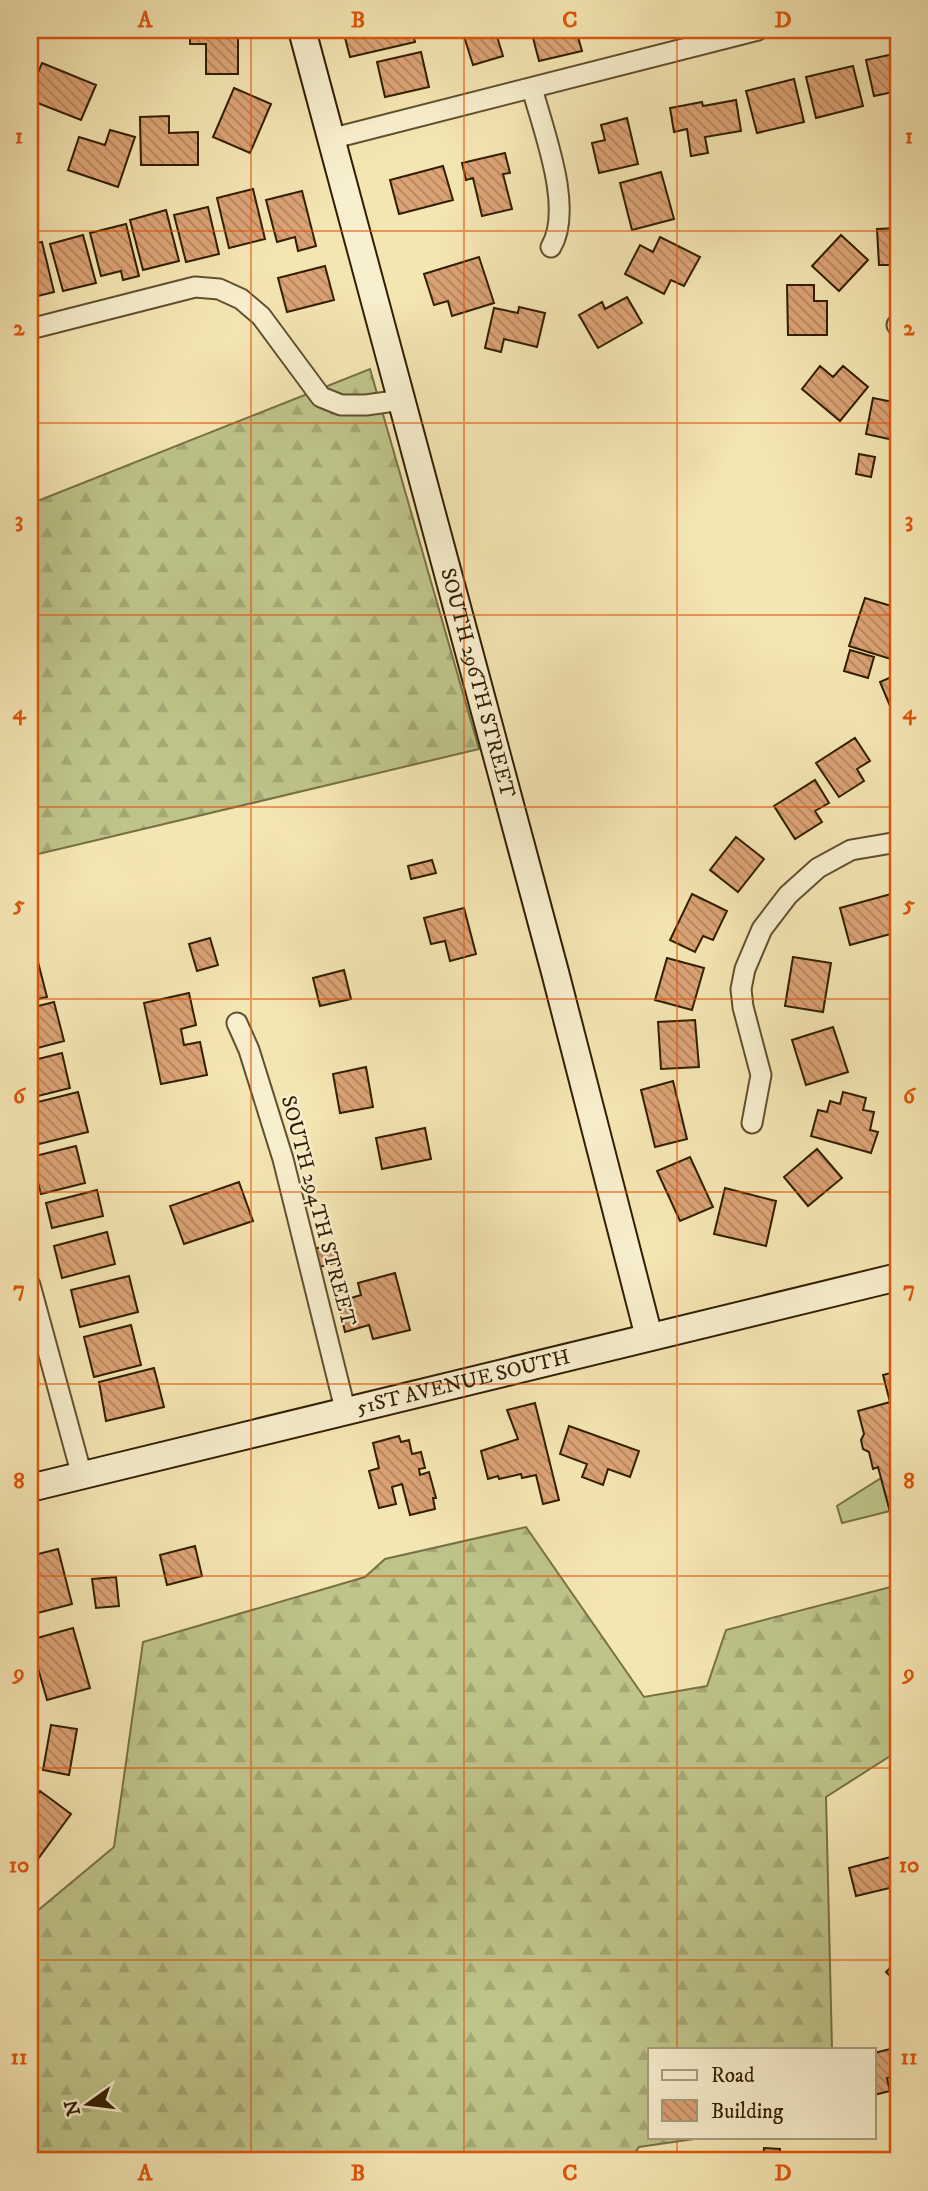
<svg xmlns="http://www.w3.org/2000/svg" width="928" height="2191" font-family="'IM FELL DW Pica',serif">
<style>
.forest{fill:url(#forest-firs);stroke:#787146;stroke-width:2}
.park{fill:#bec48a;stroke:#787146;stroke-width:2}
.building{fill:url(#building-back-hatch);stroke:#321e01;stroke-width:2}
.lines{fill:none;stroke-linecap:round;stroke-linejoin:round}
.street-casing{stroke:#62502e;stroke-width:23}
.secondary-casing{stroke:#321e01;stroke-width:30}
.street{stroke:#f8efce;stroke-width:19}
.secondary{stroke:#f8efce;stroke-width:26}
.grid{fill:none;stroke:#df560b;stroke-width:2;stroke-opacity:0.55}
.labels{text-anchor:middle;dominant-baseline:central;stroke-width:5;stroke-linejoin:round;paint-order:stroke}
.street-label{font-size:21px;fill:#321e01;stroke:#f8efce}
.neatline{fill:none;stroke:#df560b;stroke-width:2.5}
.grid-label{font-size:23px;text-anchor:middle;font-weight:bold;fill:#df560b}
</style>
<defs>
<pattern id="forest-firs" width="22" height="20" patternUnits="userSpaceOnUse" patternTransform="scale(1.75)"><rect width="22" height="20" fill="#bec48a"/><path d="M5 1l3.5 6h-7zM16 11l3.5 6h-7z" fill="#a4a875"/></pattern>
<pattern id="building-back-hatch" width="6" height="6" patternUnits="userSpaceOnUse" patternTransform="scale(1.75)"><rect width="6" height="6" fill="#dca376"/><path d="M-1 5l2 2M0 0l6 6M5-1l2 2" fill="none" stroke="#b3845e"/></pattern>
</defs>
<rect width="100%" height="100%" fill="#f4e6b3"/>
<filter id="stains"><feTurbulence type="fractalNoise" baseFrequency=".00286" numOctaves="4"/><feColorMatrix values="0 0 0 0 .2 0 0 0 0 .09 0 0 0 0 .02 0 0 0 .5 -.17"/></filter>
<radialGradient id="worn" r=".72"><stop offset=".6" stop-color="#630" stop-opacity="0"/><stop offset="1" stop-color="#630" stop-opacity=".3"/></radialGradient>
<path class="forest" d="M 370,369 L 479,749 L 30,856 L 30,504 Z
M 526,1527 L 644,1697 L 707,1686 L 726,1630 L 898,1585 L 898,1751 L 826,1797 L 832,2049 L 650,2049 L 650,2137 L 708,2137 L 639,2147 L 629,2161 L 30,2161 L 30,1917 L 114,1847 L 143,1642 L 365,1577 L 385,1559 Z"/>
<path class="park" d="M 881,1478 L 890,1511 L 842,1523 L 837,1506 Z"/>
<path class="building" d="M 190,30 L 238,30 L 238,74 L 206,74 L 206,44 L 190,44 Z
M 343,30 L 412,30 L 415,42 L 350,57 Z
M 462,30 L 495,30 L 503,56 L 473,65 Z
M 531,30 L 576,30 L 582,51 L 539,61 Z
M 421,52 L 429,87 L 385,97 L 377,62 Z
M 898,53 L 898,91 L 874,96 L 866,60 Z
M 42,63 L 96,85 L 81,120 L 30,100 L 30,92 Z
M 853,66 L 863,106 L 816,118 L 806,77 Z
M 794,79 L 804,122 L 757,133 L 746,91 Z
M 234,88 L 271,104 L 250,153 L 213,137 Z
M 736,100 L 741,131 L 705,137 L 708,153 L 691,156 L 687,129 L 674,132 L 670,108 L 702,102 L 703,106 Z
M 169,116 L 169,133 L 198,132 L 198,165 L 141,165 L 140,117 Z
M 627,118 L 638,164 L 599,173 L 592,143 L 605,140 L 601,125 Z
M 110,130 L 135,137 L 118,187 L 68,170 L 79,137 L 105,145 Z
M 505,153 L 510,173 L 503,174 L 512,209 L 482,216 L 473,178 L 466,180 L 462,163 Z
M 443,166 L 453,200 L 399,214 L 390,180 Z
M 661,172 L 674,219 L 632,230 L 620,183 Z
M 253,189 L 265,239 L 229,248 L 217,198 Z
M 302,191 L 316,246 L 298,251 L 295,237 L 277,242 L 266,200 Z
M 208,207 L 219,254 L 186,262 L 174,215 Z
M 166,210 L 179,261 L 143,270 L 130,220 Z
M 126,224 L 139,276 L 123,280 L 121,271 L 101,276 L 90,233 Z
M 898,228 L 898,265 L 879,265 L 877,229 Z
M 83,235 L 96,283 L 63,291 L 50,244 Z
M 841,235 L 868,260 L 839,291 L 812,266 Z
M 660,237 L 700,257 L 684,286 L 671,280 L 664,294 L 625,274 L 640,245 L 653,252 Z
M 42,242 L 54,292 L 30,298 L 30,244 Z
M 479,257 L 494,303 L 452,316 L 448,301 L 434,305 L 424,274 Z
M 325,266 L 334,300 L 287,312 L 278,278 Z
M 787,285 L 814,285 L 814,301 L 827,301 L 827,335 L 788,335 Z
M 627,297 L 642,323 L 598,348 L 579,315 L 602,302 L 605,309 Z
M 519,307 L 545,313 L 537,347 L 504,339 L 501,352 L 485,348 L 494,308 L 518,313 Z
M 820,366 L 833,377 L 843,366 L 868,387 L 840,421 L 802,389 Z
M 873,398 L 898,403 L 898,441 L 866,434 Z
M 859,454 L 875,457 L 871,477 L 856,474 Z
M 865,598 L 898,608 L 897,661 L 849,646 Z
M 850,650 L 874,657 L 868,678 L 844,671 Z
M 898,674 L 898,725 L 880,682 Z
M 855,738 L 870,761 L 857,769 L 864,781 L 839,797 L 816,763 Z
M 815,780 L 829,803 L 815,811 L 822,822 L 795,839 L 774,806 Z
M 736,837 L 764,859 L 738,892 L 710,870 Z
M 432,860 L 436,873 L 411,879 L 408,866 Z
M 898,892 L 898,932 L 850,945 L 840,908 Z
M 692,894 L 727,911 L 713,940 L 703,936 L 695,952 L 670,940 Z
M 464,908 L 476,954 L 450,961 L 445,941 L 431,944 L 424,918 Z
M 210,938 L 218,965 L 197,971 L 189,944 Z
M 898,952 L 898,982 L 892,954 Z
M 793,957 L 831,963 L 823,1012 L 785,1006 Z
M 37,958 L 47,997 L 30,1001 L 30,960 Z
M 667,958 L 704,968 L 692,1010 L 655,1000 Z
M 344,970 L 351,999 L 320,1006 L 313,978 Z
M 189,993 L 196,1025 L 181,1029 L 184,1045 L 200,1042 L 207,1075 L 161,1084 L 144,1003 Z
M 54,1002 L 64,1041 L 30,1050 L 30,1008 Z
M 695,1020 L 699,1067 L 661,1069 L 658,1022 Z
M 833,1027 L 848,1072 L 806,1085 L 792,1040 Z
M 62,1053 L 70,1088 L 30,1098 L 30,1061 Z
M 366,1067 L 373,1107 L 340,1113 L 333,1074 Z
M 673,1081 L 687,1139 L 655,1147 L 641,1090 Z
M 78,1092 L 88,1132 L 31,1146 L 30,1104 Z
M 843,1092 L 866,1098 L 863,1110 L 874,1112 L 870,1130 L 878,1132 L 871,1153 L 811,1136 L 818,1110 L 827,1112 L 830,1101 L 840,1104 Z
M 425,1128 L 431,1159 L 382,1169 L 376,1138 Z
M 76,1146 L 85,1183 L 41,1194 L 31,1157 Z
M 817,1149 L 842,1178 L 808,1206 L 784,1177 Z
M 690,1157 L 713,1207 L 680,1221 L 657,1171 Z
M 239,1182 L 253,1221 L 184,1244 L 170,1206 Z
M 725,1188 L 776,1201 L 766,1246 L 714,1234 Z
M 97,1190 L 103,1216 L 52,1228 L 46,1203 Z
M 107,1232 L 115,1264 L 62,1278 L 54,1246 Z
M 333,1244 L 338,1262 L 319,1267 L 314,1249 Z
M 395,1273 L 410,1330 L 373,1339 L 369,1325 L 345,1332 L 338,1302 L 361,1295 L 358,1283 Z
M 129,1276 L 138,1312 L 80,1327 L 71,1290 Z
M 131,1325 L 141,1365 L 94,1377 L 84,1337 Z
M 154,1368 L 164,1407 L 106,1421 L 99,1382 Z
M 898,1371 L 898,1517 L 892,1519 L 878,1467 L 873,1469 L 869,1452 L 863,1449 L 861,1440 L 864,1434 L 858,1411 L 890,1402 L 883,1375 Z
M 535,1403 L 559,1500 L 543,1504 L 536,1475 L 522,1478 L 521,1474 L 499,1479 L 498,1476 L 488,1479 L 481,1451 L 518,1439 L 507,1410 Z
M 569,1426 L 639,1451 L 630,1477 L 608,1469 L 603,1485 L 582,1477 L 587,1464 L 560,1454 Z
M 399,1436 L 401,1442 L 409,1440 L 412,1454 L 421,1452 L 425,1468 L 419,1469 L 420,1475 L 429,1472 L 436,1498 L 433,1498 L 435,1509 L 410,1515 L 402,1484 L 392,1487 L 396,1504 L 379,1508 L 369,1471 L 379,1468 L 373,1443 Z
M 195,1546 L 202,1576 L 167,1585 L 160,1555 Z
M 58,1549 L 72,1604 L 30,1615 L 30,1556 Z
M 116,1577 L 119,1606 L 96,1608 L 92,1579 Z
M 73,1628 L 90,1688 L 47,1700 L 30,1640 Z
M 51,1725 L 77,1729 L 69,1775 L 43,1770 Z
M 40,1791 L 71,1814 L 35,1863 L 30,1859 L 30,1806 Z
M 898,1855 L 898,1886 L 856,1896 L 849,1868 Z
M 898,1960 L 898,1984 L 886,1972 Z
M 898,2047 L 898,2076 L 887,2078 L 890,2091 L 874,2095 L 874,2053 Z
M 764,2148 L 780,2149 L 779,2161 L 763,2161 Z"/>
<g class="lines">
<defs>
<path id="street" d="M 532,88 C 543,130 574,208 551,247
M 330,139 L 758,30
M 897,325 L 898,325
M 30,329 L 195,287 L 219,289 L 241,299 L 261,316 L 321,397 L 341,405 L 366,405 L 402,400
M 237,1023 L 249,1050 L 283,1159 L 346,1413
M 752,1123 L 761,1075 L 743,1007 L 741,989 L 745,969 L 762,929 L 788,895 L 818,868 L 851,850 L 898,842
M 30,1285 L 82,1476"/>
<g id="secondary">
<path id="s1" d="M 302,30 L 555,972 L 649,1337"/>
<path id="s2" d="M 30,1488 L 898,1277"/>
</g>
</defs>
<use href="#street" class="street-casing"/>
<use href="#secondary" class="secondary-casing"/>
<use href="#street" class="street"/>
<use href="#secondary" class="secondary"/>
</g>
<path class="grid" d="M 251,30 L 251,2161M 464,30 L 464,2161M 677,30 L 677,2049M 30,231 L 898,231M 30,423 L 898,423M 30,615 L 898,615M 30,807 L 898,807M 30,999 L 898,999M 30,1192 L 898,1192M 30,1384 L 898,1384M 30,1576 L 898,1576M 30,1768 L 898,1768M 30,1960 L 898,1960M 677,2137 L 677,2161"/>
<g class="labels">
<g class="street-label">
<text stroke="none"><textPath href="#s1" startOffset="676">SOUTH 296TH STREET</textPath></text>
<text transform="translate(318 1211) rotate(75)">SOUTH 294TH STREET</text>
<text stroke="none"><textPath href="#s2" startOffset="446">51ST AVENUE SOUTH</textPath></text>
</g>
</g>
<rect width="928" height="2191" fill="none" stroke="#f4e6b3" stroke-width="77"/>
<rect x="648" y="2048" width="228" height="91" fill="#f8efce" stroke="#a99b7c" stroke-width="2"/>
<rect x="662" y="2070" width="35" height="10" fill="#f8efce" stroke="#a99b7c" stroke-width="2"/>
<text x="711" y="2082" font-size="21" fill="#321e01">Road</text>
<rect x="662" y="2100" width="35" height="21" fill="url(#building-back-hatch)" stroke="#a99b7c" stroke-width="2"/>
<text x="711" y="2118" font-size="21" fill="#321e01">Building</text>
<g transform="translate(88 2104) rotate(256)" stroke="#f8efce" stroke-width="5" paint-order="stroke">
<path d="M0-5L12 26L0 18L-12 26Z" fill="#321e01"/>
<text y="-10" font-size="19" font-weight="bold" text-anchor="middle" fill="#321e01">N</text>
</g>
<rect x="38" y="38" width="852" height="2114" class="neatline"/>
<g class="grid-label">
<text x="145" y="27">A</text>
<text x="358" y="27">B</text>
<text x="570" y="27">C</text>
<text x="783" y="27">D</text>
<text x="19" y="143">1</text>
<text x="909" y="143">1</text>
<text x="19" y="335">2</text>
<text x="909" y="335">2</text>
<text x="19" y="527">3</text>
<text x="909" y="527">3</text>
<text x="19" y="719">4</text>
<text x="909" y="719">4</text>
<text x="19" y="911">5</text>
<text x="909" y="911">5</text>
<text x="19" y="1103">6</text>
<text x="909" y="1103">6</text>
<text x="19" y="1296">7</text>
<text x="909" y="1296">7</text>
<text x="19" y="1488">8</text>
<text x="909" y="1488">8</text>
<text x="19" y="1680">9</text>
<text x="909" y="1680">9</text>
<text x="19" y="1872">10</text>
<text x="909" y="1872">10</text>
<text x="19" y="2064">11</text>
<text x="909" y="2064">11</text>
<text x="145" y="2180">A</text>
<text x="358" y="2180">B</text>
<text x="570" y="2180">C</text>
<text x="783" y="2180">D</text>
</g>
<rect width="100%" height="100%" filter="url(#stains)"/>
<rect width="100%" height="100%" fill="url(#worn)"/>
</svg>
